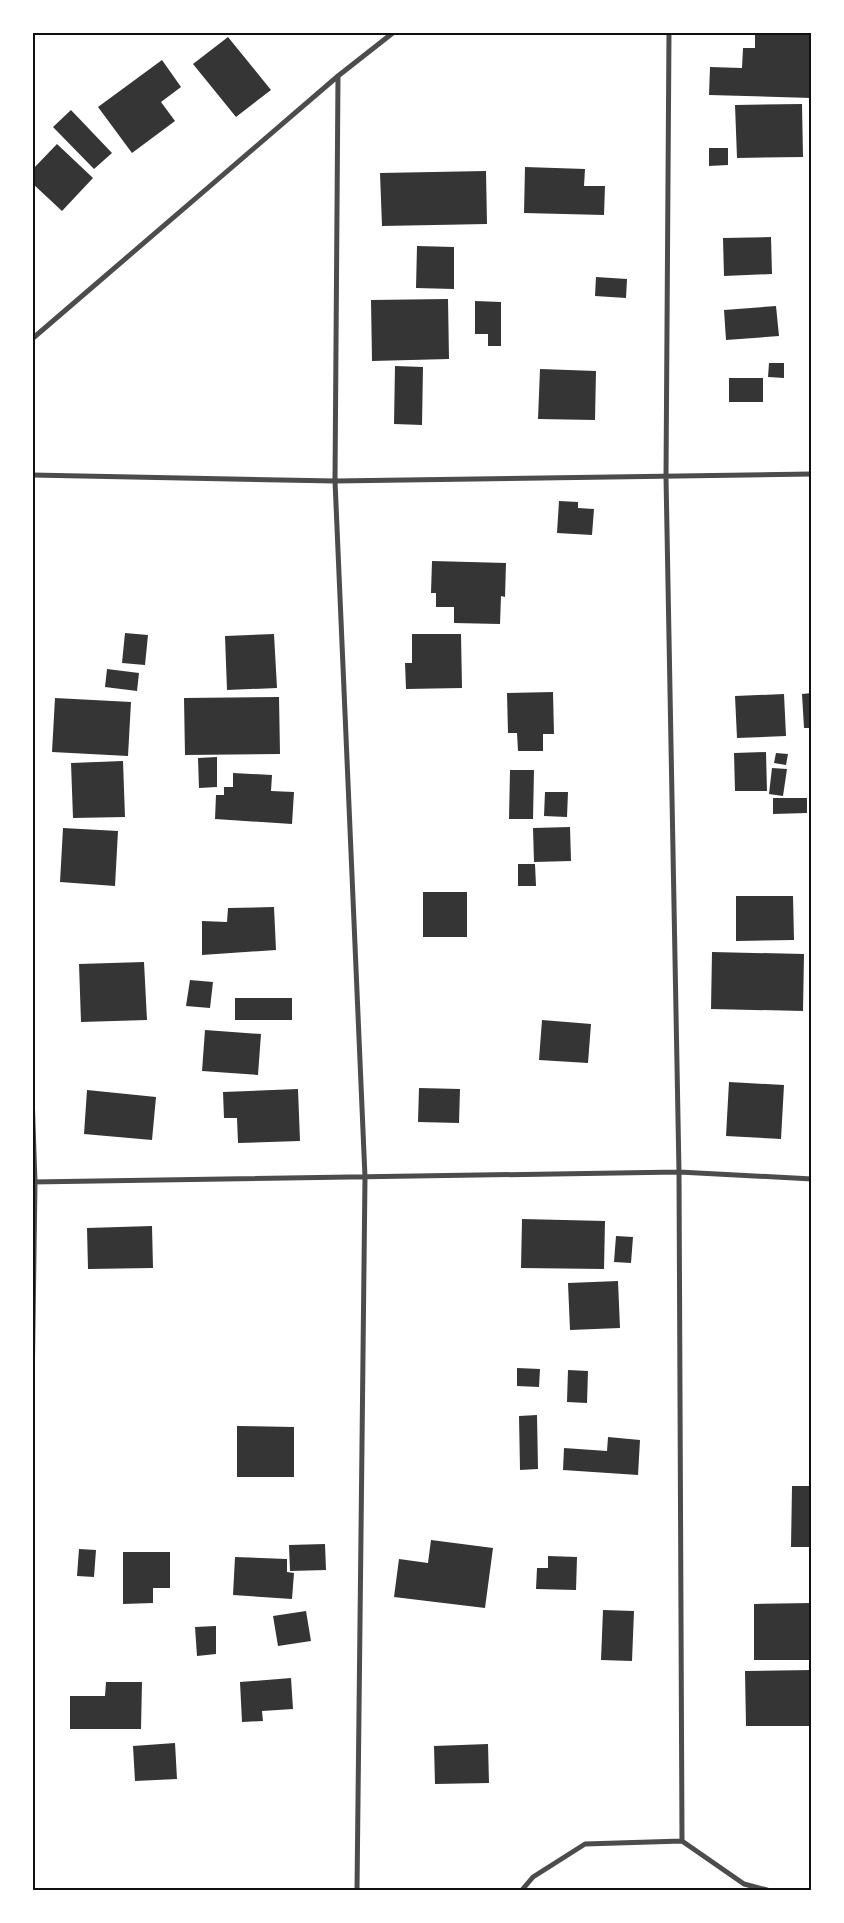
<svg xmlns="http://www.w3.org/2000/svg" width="844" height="1923" font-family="'PT Sans Narrow',sans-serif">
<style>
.building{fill:#353535}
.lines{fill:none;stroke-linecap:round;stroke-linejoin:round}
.minor{stroke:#4c4c4c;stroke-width:5}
.neatline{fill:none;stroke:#111;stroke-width:2}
</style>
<rect width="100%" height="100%" fill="#fff"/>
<path class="building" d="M 755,32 L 812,34 L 811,98 L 709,95 L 710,67 L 742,68 L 743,48 L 755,48 Z
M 228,37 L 271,90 L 236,117 L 193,64 Z
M 162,60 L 181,87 L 161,102 L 175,121 L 132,153 L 98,107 Z
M 802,104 L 803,157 L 737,158 L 735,105 Z
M 71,110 L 112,153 L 94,169 L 53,127 Z
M 57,144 L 93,178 L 62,211 L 32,183 L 32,170 Z
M 709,148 L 728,148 L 728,165 L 709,166 Z
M 525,167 L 585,169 L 584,186 L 605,186 L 604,215 L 524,213 Z
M 486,171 L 487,224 L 382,226 L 380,173 Z
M 771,237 L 772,274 L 724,276 L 723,238 Z
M 417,246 L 454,247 L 454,289 L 416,288 Z
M 596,277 L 627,279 L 626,298 L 595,296 Z
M 448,299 L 449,359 L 372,361 L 371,300 Z
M 475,301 L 501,302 L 501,346 L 488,346 L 488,334 L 475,334 Z
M 776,306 L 779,336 L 726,340 L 724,310 Z
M 769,363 L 784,363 L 784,378 L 768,377 Z
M 395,366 L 423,367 L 422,425 L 394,424 Z
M 540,369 L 596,371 L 595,420 L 538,419 Z
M 729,378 L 763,378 L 763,402 L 729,402 Z
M 559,501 L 578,502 L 578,508 L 594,509 L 592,535 L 557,533 Z
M 432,561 L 506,563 L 505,597 L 501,596 L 500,624 L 454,623 L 454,607 L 436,607 L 436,593 L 431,593 Z
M 125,633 L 148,635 L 145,665 L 122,663 Z
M 274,634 L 277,688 L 227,690 L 225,636 Z
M 412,634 L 461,634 L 462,688 L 406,689 L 405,663 L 412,663 Z
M 107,669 L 139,673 L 137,691 L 105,687 Z
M 553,692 L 554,734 L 543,734 L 543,751 L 518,751 L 517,733 L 508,733 L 507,693 Z
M 812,693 L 812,728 L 804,728 L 802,694 Z
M 784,694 L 786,736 L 737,738 L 735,696 Z
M 279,697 L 280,754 L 185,755 L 184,698 Z
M 55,698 L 131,702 L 128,756 L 52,752 Z
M 766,752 L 767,791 L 735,791 L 734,753 Z
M 776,753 L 788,754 L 786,765 L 774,763 Z
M 217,757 L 217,787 L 199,788 L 198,758 Z
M 123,761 L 125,817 L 73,818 L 71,763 Z
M 772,768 L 787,769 L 783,796 L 769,794 Z
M 510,770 L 534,770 L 533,819 L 509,819 Z
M 233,773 L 272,775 L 271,791 L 294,792 L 292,824 L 215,819 L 216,795 L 224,795 L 224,787 L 233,787 Z
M 545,792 L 568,792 L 567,817 L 544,816 Z
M 773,798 L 807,798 L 807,813 L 773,814 Z
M 570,827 L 571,861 L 534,862 L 533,828 Z
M 63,828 L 118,831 L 115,886 L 60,882 Z
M 518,864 L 535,864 L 536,886 L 518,886 Z
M 423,892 L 467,892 L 467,937 L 423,937 Z
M 736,896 L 793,896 L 794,940 L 736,941 Z
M 274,907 L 276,950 L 202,955 L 202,921 L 227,922 L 228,908 Z
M 712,952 L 804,954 L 803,1011 L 711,1009 Z
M 144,962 L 147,1020 L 81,1022 L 79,964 Z
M 190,980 L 213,982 L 210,1008 L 186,1006 Z
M 235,998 L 292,998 L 292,1020 L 235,1020 Z
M 542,1020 L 591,1024 L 588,1063 L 539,1060 Z
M 205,1030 L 261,1034 L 258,1075 L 202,1071 Z
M 729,1082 L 784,1085 L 781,1139 L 726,1136 Z
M 419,1088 L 460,1089 L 459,1123 L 418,1122 Z
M 298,1089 L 300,1141 L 238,1143 L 237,1118 L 224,1118 L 223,1092 Z
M 87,1090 L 156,1097 L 152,1140 L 84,1134 Z
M 522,1219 L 605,1221 L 604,1269 L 521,1268 Z
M 152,1226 L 153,1268 L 88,1269 L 87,1228 Z
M 616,1236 L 633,1237 L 631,1263 L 614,1262 Z
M 618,1281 L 620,1328 L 570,1330 L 568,1283 Z
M 517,1368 L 540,1369 L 539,1387 L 517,1386 Z
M 568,1370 L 588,1371 L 587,1403 L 567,1402 Z
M 537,1415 L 538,1469 L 520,1470 L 519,1416 Z
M 237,1426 L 294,1427 L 294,1477 L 237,1477 Z
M 608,1437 L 640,1440 L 638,1475 L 563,1470 L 564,1448 L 607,1451 Z
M 792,1486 L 812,1486 L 812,1547 L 791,1547 Z
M 431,1540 L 493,1548 L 485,1608 L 394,1597 L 399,1559 L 428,1563 Z
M 325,1544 L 326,1570 L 290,1571 L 289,1545 Z
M 79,1549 L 96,1550 L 94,1577 L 77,1576 Z
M 123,1552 L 170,1552 L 170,1588 L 153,1588 L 153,1603 L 123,1604 Z
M 548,1556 L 577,1557 L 576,1590 L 536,1589 L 537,1568 L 548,1568 Z
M 235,1557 L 287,1559 L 287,1572 L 294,1573 L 292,1599 L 233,1595 Z
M 812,1603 L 812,1660 L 754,1660 L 754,1604 Z
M 603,1610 L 634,1611 L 632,1661 L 601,1660 Z
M 306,1611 L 311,1641 L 278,1646 L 273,1616 Z
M 216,1626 L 216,1654 L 197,1656 L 195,1627 Z
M 812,1670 L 812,1726 L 746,1726 L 745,1671 Z
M 291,1678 L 293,1709 L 262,1711 L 263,1721 L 242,1722 L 240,1682 Z
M 106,1682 L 142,1682 L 141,1729 L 70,1729 L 70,1696 L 105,1696 Z
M 175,1743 L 177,1779 L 135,1781 L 133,1746 Z
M 488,1744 L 489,1783 L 435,1784 L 434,1746 Z"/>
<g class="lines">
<path class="minor" d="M 669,32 L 666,477 L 679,1172 L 682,1841
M 338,76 L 335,481 L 365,1177 L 357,1890
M 32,339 L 338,76 L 394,32
M 32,475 L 335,481 L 812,474
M 32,1094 L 35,1182 L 32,1396
M 32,1182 L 679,1172 L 812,1179
M 522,1890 L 533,1877 L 585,1844 L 682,1841 L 744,1884 L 767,1890"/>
</g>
<rect width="844" height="1923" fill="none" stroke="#ffffff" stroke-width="68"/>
<rect x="34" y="34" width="776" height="1855" class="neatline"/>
</svg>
